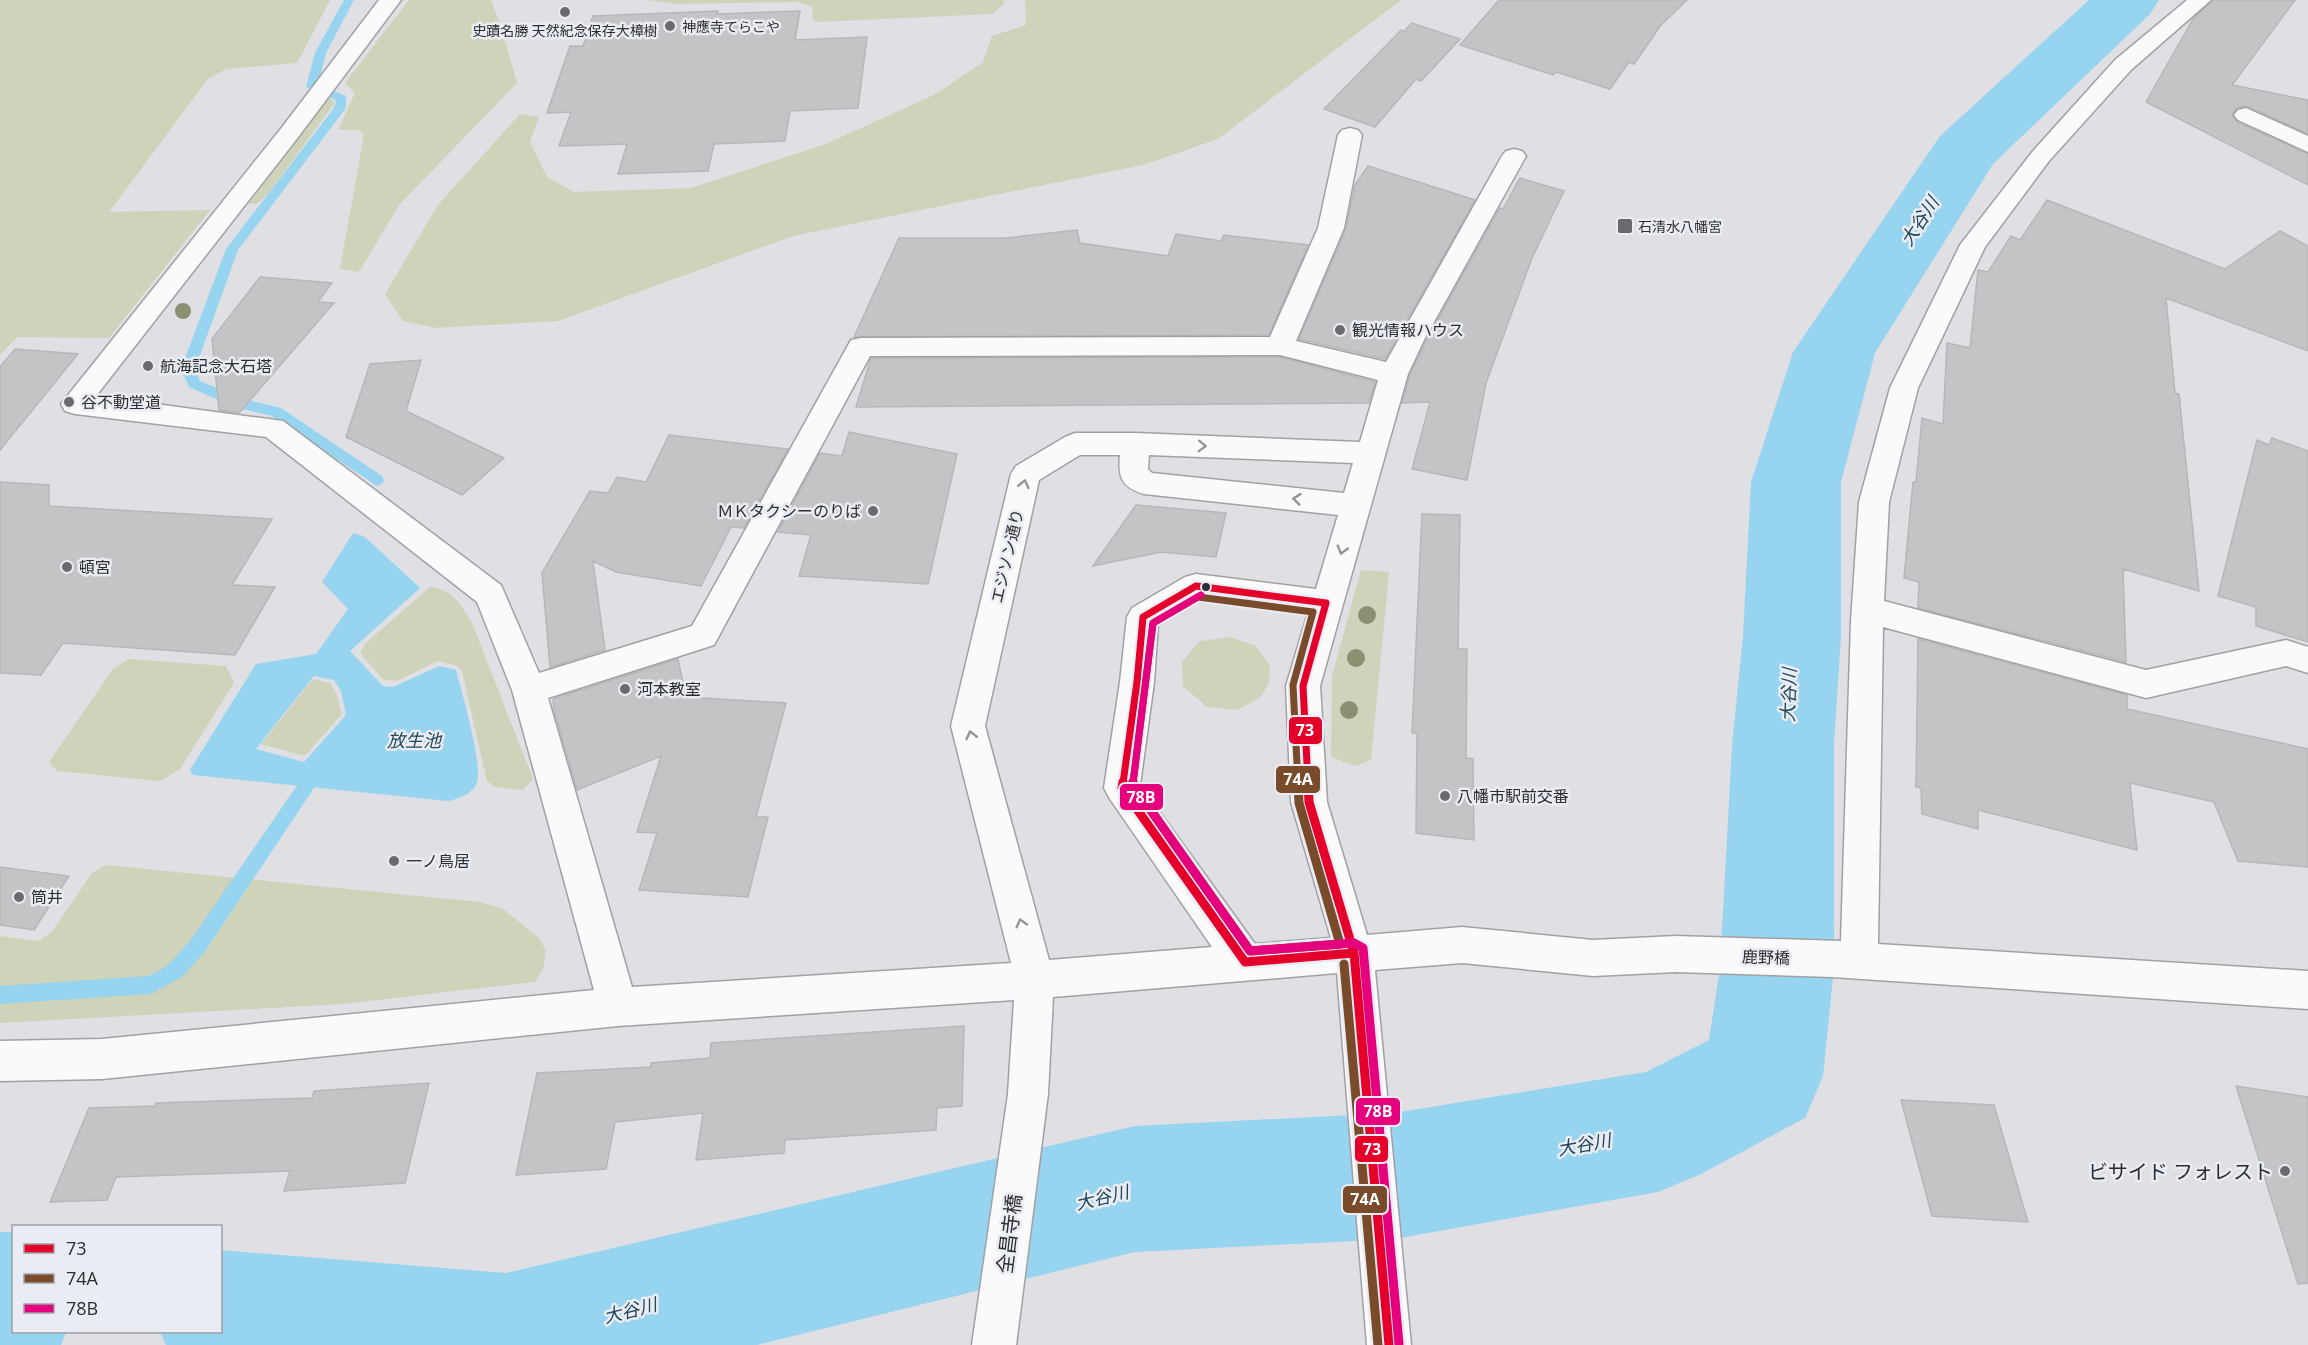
<svg xmlns="http://www.w3.org/2000/svg" width="2308" height="1345" font-family="'Open Sans','Noto Sans JP',sans-serif">
<style>
.green{fill:#cfd3b9}
.water{fill:#97d4f0;fill-rule:evenodd}
.lines{fill:none;stroke-linecap:round;stroke-linejoin:round}
.stream{fill:#97d4f0;fill-rule:evenodd}
.river{fill:#97d4f0;fill-rule:evenodd}
.building{fill:#c4c4c7;stroke:#b6b7bb;stroke-width:1.5}
.minor-casing{stroke:#a1a1a5;stroke-width:3}
.minor{fill:#fafafb;fill-rule:evenodd}
.bus-1-far1-casing{stroke:#eaecf4;stroke-width:11}
.bus-1-casing{stroke:#eaecf4;stroke-width:14}
.bus-2-far1-casing{stroke:#eaecf4;stroke-width:11}
.bus-2-casing{stroke:#eaecf4;stroke-width:14}
.bus-3-far1-casing{stroke:#eaecf4;stroke-width:11}
.bus-3-casing{stroke:#eaecf4;stroke-width:14}
.bus-1-far1{stroke:#e4002b;stroke-width:7}
.bus-1{stroke:#e4002b;stroke-width:9}
.bus-2-far1{stroke:#7a4b2a;stroke-width:7}
.bus-2{stroke:#7a4b2a;stroke-width:9}
.bus-3-far1{stroke:#e5007d;stroke-width:7}
.bus-3{stroke:#e5007d;stroke-width:9}
.tree{fill:#8c9073}
.oneway{stroke:#939496}
.poi-dot{fill:#6b6b6f;stroke:#eaecf4;stroke-width:2}
.bus-dot{fill:#2c2d30;stroke:#eaecf4;stroke-width:2}
.labels{text-anchor:middle;dominant-baseline:central;stroke-width:5;stroke-linejoin:round;paint-order:stroke}
.far-poi-label{font-size:14px;fill:#2c2d30;stroke:#eaecf4;text-anchor:start}
.poi-label{font-size:16px;fill:#2c2d30;stroke:#eaecf4;text-anchor:start}
.street-label{font-size:16px;fill:#2c2d30;stroke:#eaecf4}
.water-label{font-size:18px;font-style:italic;fill:#214758;stroke:#eaecf4}
.near-poi-label{font-size:20px;fill:#2c2d30;stroke:#eaecf4;text-anchor:end}
.near-street-label{font-size:20px;fill:#2c2d30;stroke:#eaecf4}
.line-badge{stroke:#eaecf4;stroke-width:2}
.badge-label{font-size:16px;text-anchor:middle;font-weight:bold;fill:#fff}
</style>
<rect width="100%" height="100%" fill="#dfdfe4"/>
<path class="green" d="M 0,0 L 330,0 L 297,63 L 226,69 L 208,79 L 109,212 L 210,210 L 109,338 L 17,337 L 0,355 Z
M 409,0 L 491,0 L 502,30 L 517,83 L 399,205 L 359,272 L 340,269 L 364,135 L 359,130 L 338,130 L 355,93 L 345,83 Z
M 647,0 L 1004,0 L 1004,4 L 992,14 L 816,22 L 812,18 L 813,7 L 799,2 L 677,4 Z
M 1025,0 L 1401,0 L 1218,139 L 1143,165 L 793,236 L 558,321 L 435,328 L 403,321 L 385,294 L 438,205 L 520,114 L 539,117 L 530,142 L 547,177 L 574,192 L 691,188 L 826,144 L 936,94 L 983,62 L 992,36 L 1026,25 Z
M 323,98 L 332,99 L 334,104 L 268,194 L 257,204 L 247,203 L 246,198 Z
M 1361,570 L 1389,572 L 1371,760 L 1355,766 L 1331,757 L 1332,676 Z
M 430,587 C 451,588 462,605 472,623 L 533,779 L 523,790 L 495,787 L 487,781 L 462,671 L 458,666 L 438,661 L 397,681 L 383,679 L 360,653 L 366,643 Z
M 1231,637 L 1256,646 L 1270,666 L 1269,683 L 1260,698 L 1237,710 L 1207,707 L 1183,686 L 1182,662 L 1200,641 Z
M 128,659 L 226,666 L 234,683 L 180,769 L 160,781 L 57,771 L 49,762 L 113,669 Z
M 313,679 L 330,683 L 336,693 L 342,714 L 305,756 L 261,744 Z
M 106,865 L 479,902 L 502,908 L 540,939 L 546,952 L 543,969 L 535,982 L 342,1004 L 0,1023 L 0,936 L 38,941 L 51,933 L 92,873 Z"/>
<path class="water" d="M 353,533 L 365,537 L 420,588 L 350,651 L 383,686 L 393,687 L 439,666 L 456,670 C 461,690 485,770 476,785 C 470,795 458,799 448,801 L 193,775 L 190,770 L 256,664 L 316,654 L 348,609 L 322,582 ZM 314,676 L 334,680 L 341,691 L 346,715 L 304,762 L 256,749 Z"/>
<g class="lines">
<path class="stream" d="M 344,0 L 354,0 L 326,53 L 318,85 L 346,96 L 346,108 L 238,250 L 195,369 L 200,381 L 243,399 L 281,408 L 382,476 L 384,480 L 382,484 L 377,486 L 272,416 L 234,407 L 189,387 L 181,369 L 226,249 L 334,108 L 336,100 L 306,87 L 315,53 Z
M 306,778 L 312,781 L 315,786 L 312,791 L 204,953 L 182,977 L 151,994 L 0,1004 L 0,986 L 149,976 L 168,965 L 190,941 L 300,781 Z"/>
<path class="river" d="M 2089,0 L 2159,0 L 2150,14 L 1993,164 L 1875,353 L 1841,482 L 1841,636 L 1834,745 L 1834,968 L 1823,1076 L 1805,1118 L 1701,1174 L 1658,1192 L 1394,1239 L 1135,1252 L 757,1345 L 166,1345 L 160,1332 L 220,1332 L 220,1250 L 506,1273 L 1135,1126 L 1394,1113 L 1646,1072 L 1709,1040 L 1720,968 L 1732,745 L 1743,636 L 1751,482 L 1793,352 L 1940,136 Z
M 0,1232 L 14,1232 L 14,1332 L 66,1332 L 61,1345 L 0,1345 Z"/>
</g>
<path class="building" d="M 1499,0 L 1687,0 L 1661,25 L 1634,64 L 1629,62 L 1610,89 L 1556,72 L 1553,75 L 1460,45 Z
M 2213,0 L 2295,0 L 2232,85 L 2308,100 L 2308,134 L 2247,106 L 2237,108 L 2232,115 L 2237,122 L 2308,154 L 2308,185 L 2146,102 L 2193,19 Z
M 718,11 L 717,14 L 800,11 L 795,40 L 867,37 L 858,108 L 790,111 L 785,141 L 714,144 L 708,171 L 618,174 L 627,144 L 559,146 L 571,112 L 547,113 L 570,46 L 583,46 L 593,16 Z
M 1412,23 L 1460,39 L 1421,81 L 1416,79 L 1375,127 L 1324,109 L 1401,30 L 1404,31 Z
M 1368,166 L 1475,200 L 1385,359 L 1299,339 L 1346,229 L 1355,185 Z
M 1520,178 L 1564,191 L 1532,258 L 1486,383 L 1467,480 L 1412,469 L 1430,402 L 1402,403 L 1410,375 L 1426,341 L 1500,208 L 1503,209 Z
M 2047,200 L 2225,269 L 2280,231 L 2308,246 L 2308,351 L 2166,298 L 2175,393 L 2179,394 L 2199,591 L 2123,569 L 2126,662 L 1918,608 L 1919,582 L 1904,578 L 1913,482 L 1916,482 L 1922,418 L 1943,424 L 1947,343 L 1970,348 L 1978,270 L 1988,272 L 2011,236 L 2020,240 Z
M 1077,230 L 1080,243 L 1168,256 L 1176,234 L 1221,241 L 1224,235 L 1308,245 L 1269,335 L 854,337 L 899,238 L 1006,238 Z
M 260,277 L 332,283 L 318,302 L 334,303 L 239,413 L 219,410 L 212,339 Z
M 15,349 L 78,354 L 0,450 L 0,367 Z
M 1280,357 L 1375,382 L 1369,403 L 856,407 L 871,358 Z
M 421,360 L 406,411 L 504,458 L 462,495 L 346,437 L 370,364 Z
M 849,432 L 957,454 L 928,584 L 799,576 L 811,535 L 778,532 L 820,453 L 842,456 Z
M 669,435 L 788,449 L 744,528 L 731,527 L 701,586 L 616,572 L 593,561 L 605,650 L 550,667 L 542,573 L 590,491 L 608,493 L 617,477 L 646,482 Z
M 2272,438 L 2308,451 L 2308,642 L 2256,626 L 2256,607 L 2218,596 L 2257,440 L 2269,445 Z
M 0,482 L 49,485 L 49,506 L 272,519 L 232,585 L 275,587 L 235,655 L 63,643 L 41,675 L 0,673 Z
M 1136,505 L 1226,513 L 1216,557 L 1161,552 L 1093,566 Z
M 1422,514 L 1460,515 L 1458,649 L 1467,649 L 1466,758 L 1473,759 L 1474,840 L 1416,833 L 1417,733 L 1412,733 Z
M 1918,639 L 2127,695 L 2127,709 L 2308,749 L 2308,867 L 2238,861 L 2214,802 L 2130,783 L 2137,850 L 1978,810 L 1978,829 L 1922,814 L 1921,788 L 1916,787 Z
M 678,659 L 686,697 L 786,703 L 756,817 L 768,817 L 748,897 L 639,890 L 657,833 L 637,832 L 661,756 L 577,790 L 570,765 L 554,710 L 553,699 Z
M 0,867 L 69,876 L 34,930 L 0,925 Z
M 964,1026 L 962,1106 L 937,1108 L 936,1130 L 785,1140 L 784,1153 L 696,1160 L 703,1113 L 615,1122 L 606,1169 L 516,1175 L 537,1073 L 651,1067 L 651,1063 L 710,1058 L 711,1043 Z
M 429,1083 L 405,1183 L 284,1191 L 290,1171 L 116,1177 L 107,1200 L 50,1202 L 89,1108 L 155,1106 L 156,1103 L 312,1098 L 314,1091 Z
M 2236,1086 L 2308,1097 L 2308,1283 L 2298,1284 Z
M 1901,1100 L 1994,1105 L 2028,1222 L 1932,1216 Z"/>
<g class="lines">
<defs>
<path id="minor" d="M 379,0 L 401,0 L 299,136 L 96,396 L 283,421 L 501,585 L 539,673 L 692,626 L 851,340 L 861,338 L 1270,337 L 1318,228 L 1338,135 L 1342,130 L 1350,128 L 1358,130 L 1362,135 L 1344,228 L 1296,341 L 1386,362 L 1502,156 L 1506,151 L 1514,149 L 1522,151 L 1526,156 L 1424,340 L 1408,374 L 1320,686 L 1327,802 L 1367,935 L 1462,927 L 1593,940 L 1676,936 L 1841,941 L 1851,621 L 1859,502 L 1890,388 L 1960,245 L 2033,151 L 2115,60 L 2187,0 L 2211,0 L 2131,70 L 2049,161 L 1985,247 L 1918,388 L 1889,502 L 1884,601 L 2146,670 L 2286,640 L 2308,647 L 2308,673 L 2286,666 L 2146,698 L 1883,627 L 1878,944 L 2308,971 L 2308,1009 L 1832,977 L 1676,972 L 1593,976 L 1462,963 L 1375,970 L 1411,1345 L 1367,1345 L 1337,973 L 1053,997 L 1048,1094 L 1016,1345 L 972,1345 L 1008,1094 L 1014,1000 L 618,1026 L 102,1079 L 0,1081 L 0,1041 L 102,1039 L 594,990 L 512,690 L 477,602 L 266,437 L 75,414 L 65,411 L 61,404 L 283,126 ZM 1280,355 L 1378,380 L 1360,442 L 1136,433 L 1075,433 L 1065,437 L 1016,466 L 1011,474 L 951,726 L 1011,963 L 632,987 L 548,698 L 714,645 L 870,356 ZM 1080,455 L 1120,455 C 1118,477 1121,487 1144,494 L 1338,515 L 1316,589 L 1196,574 L 1185,577 L 1132,608 L 1127,617 L 1120,682 L 1104,788 L 1110,799 L 1212,947 L 1049,960 L 985,726 L 1039,480 ZM 1149,455 L 1353,463 L 1344,493 L 1152,473 L 1148,469 ZM 1200,599 L 1308,613 L 1286,686 L 1291,802 L 1331,938 L 1255,944 L 1140,785 L 1154,682 L 1158,624 Z
M 2246,108 L 2308,136 L 2308,152 L 2238,120 L 2234,115 L 2238,110 Z"/>
</defs>
<use href="#minor" class="minor-casing"/>
<use href="#minor" class="minor"/>
<defs>
<path id="bus-1-far1" d="M 1123,783 L 1137,682 L 1143,617 L 1196,586 L 1326,603 L 1303,686 L 1308,783"/>
<path id="bus-1" d="M 1123,782 L 1122,788 L 1245,962 L 1354,953 L 1309,802 L 1308,782
M 1354,953 L 1389,1345"/>
<path id="bus-2-far1" d="M 1133,783 L 1153,623 L 1198,597 L 1313,612 L 1293,685 L 1298,783"/>
<path id="bus-2" d="M 1133,782 L 1133,785 L 1250,951 L 1340,944 L 1299,803 L 1298,782
M 1344,964 L 1378,1345"/>
<path id="bus-3-far1" d="M 1133,783 L 1153,623 L 1201,595"/>
<path id="bus-3" d="M 1133,782 L 1133,785 L 1250,951 L 1354,943 L 1363,948 L 1399,1344"/>
</defs>
<use href="#bus-1-far1" class="bus-1-far1-casing"/>
<use href="#bus-1" class="bus-1-casing"/>
<use href="#bus-2-far1" class="bus-2-far1-casing"/>
<use href="#bus-2" class="bus-2-casing"/>
<use href="#bus-3-far1" class="bus-3-far1-casing"/>
<use href="#bus-3" class="bus-3-casing"/>
<use href="#bus-1-far1" class="bus-1-far1"/>
<use href="#bus-1" class="bus-1"/>
<use href="#bus-2-far1" class="bus-2-far1"/>
<use href="#bus-2" class="bus-2"/>
<use href="#bus-3-far1" class="bus-3-far1"/>
<use href="#bus-3" class="bus-3"/>
</g>
<g class="tree">
<circle cx="183" cy="311" r="8"/>
<circle cx="1367" cy="615" r="9"/>
<circle cx="1356" cy="658" r="9"/>
<circle cx="1349" cy="710" r="9"/>
</g>
<defs><path id="oneway-chevron" d="M-2-3.5L2.5 0L-2 3.5" fill="none" stroke-width="1.6" stroke-linecap="round" stroke-linejoin="round" transform="scale(1.5)"/></defs>
<g class="oneway">
<use href="#oneway-chevron" transform="translate(1202 446) rotate(2)"/>
<use href="#oneway-chevron" transform="translate(1024 484) rotate(-77)"/>
<use href="#oneway-chevron" transform="translate(1297 499) rotate(-174)"/>
<use href="#oneway-chevron" transform="translate(1342 550) rotate(106)"/>
<use href="#oneway-chevron" transform="translate(971 735) rotate(-103)"/>
<use href="#oneway-chevron" transform="translate(1021 923) rotate(-105)"/>
</g>
<g class="poi-dot">
<circle cx="565" cy="12" r="6"/>
<circle cx="670" cy="26" r="6"/>
<rect x="1617" y="218" width="16" height="16" rx="3"/>
<circle cx="1340" cy="330" r="6"/>
<circle cx="148" cy="366" r="6"/>
<circle cx="69" cy="402" r="6"/>
<circle cx="873" cy="511" r="6"/>
<circle cx="67" cy="567" r="6"/>
<circle cx="625" cy="689" r="6"/>
<circle cx="1445" cy="796" r="6"/>
<circle cx="394" cy="861" r="6"/>
<circle cx="19" cy="897" r="6"/>
<circle cx="2285" cy="1171" r="6"/>
</g>
<circle class="bus-dot" cx="1206" cy="587" r="5"/>
<g class="labels">
<g class="far-poi-label">
<text x="682" y="26">神應寺てらこや</text>
<text x="565" y="30" text-anchor="middle">史蹟名勝 天然紀念保存大樟樹</text>
<text x="1638" y="226">石清水八幡宮</text>
</g>
<g class="poi-label">
<text x="1352" y="330">観光情報ハウス</text>
<text x="160" y="366">航海記念大石塔</text>
<text x="81" y="402">谷不動堂道</text>
<text x="861" y="511" text-anchor="end">ＭＫタクシーのりば</text>
<text x="79" y="567">頓宮</text>
<text x="637" y="689">河本教室</text>
<text x="1457" y="796">八幡市駅前交番</text>
<text x="406" y="861">一ノ鳥居</text>
<text x="31" y="897">筒井</text>
</g>
<g class="street-label">
<text transform="translate(1007 556) rotate(-77)">エジソン通り</text>
<text transform="translate(1766 957) rotate(2)">鹿野橋</text>
</g>
<g class="water-label">
<text transform="translate(1919 221) rotate(-57)">大谷川</text>
<text transform="translate(1788 695) rotate(-88)">大谷川</text>
<text x="414" y="740">放生池</text>
<text transform="translate(1584 1144) rotate(-10)">大谷川</text>
<text transform="translate(1102 1197) rotate(-13)">大谷川</text>
<text transform="translate(630 1310) rotate(-14)">大谷川</text>
</g>
<g class="near-poi-label">
<text x="2273" y="1171">ビサイド フォレスト</text>
</g>
<g class="near-street-label">
<text transform="translate(1009 1234) rotate(-83)">全昌寺橋</text>
</g>
</g>
<g class="line-badge">
<rect x="1288" y="716" width="35" height="29" rx="6" fill="#e4002b"/>
<rect x="1275" y="765" width="46" height="29" rx="6" fill="#7a4b2a"/>
<rect x="1119" y="783" width="45" height="28" rx="6" fill="#e5007d"/>
<rect x="1355" y="1097" width="46" height="29" rx="6" fill="#e5007d"/>
<rect x="1354" y="1135" width="35" height="28" rx="6" fill="#e4002b"/>
<rect x="1342" y="1185" width="46" height="29" rx="6" fill="#7a4b2a"/>
</g>
<g class="badge-label">
<text x="1305" y="736">73</text>
<text x="1298" y="785">74A</text>
<text x="1141" y="803">78B</text>
<text x="1378" y="1117">78B</text>
<text x="1372" y="1155">73</text>
<text x="1365" y="1205">74A</text>
</g>
<rect x="12" y="1225" width="210" height="108" fill="#eaecf4" stroke="#9ea0a6" stroke-width="1.5"/>
<rect x="24" y="1244" width="30" height="9" fill="#e4002b" stroke="#9ea0a6" stroke-width="1.5"/>
<text x="66" y="1255" font-size="18" fill="#2c2d30">73</text>
<rect x="24" y="1274" width="30" height="9" fill="#7a4b2a" stroke="#9ea0a6" stroke-width="1.5"/>
<text x="66" y="1285" font-size="18" fill="#2c2d30">74A</text>
<rect x="24" y="1304" width="30" height="9" fill="#e5007d" stroke="#9ea0a6" stroke-width="1.5"/>
<text x="66" y="1315" font-size="18" fill="#2c2d30">78B</text>
</svg>
